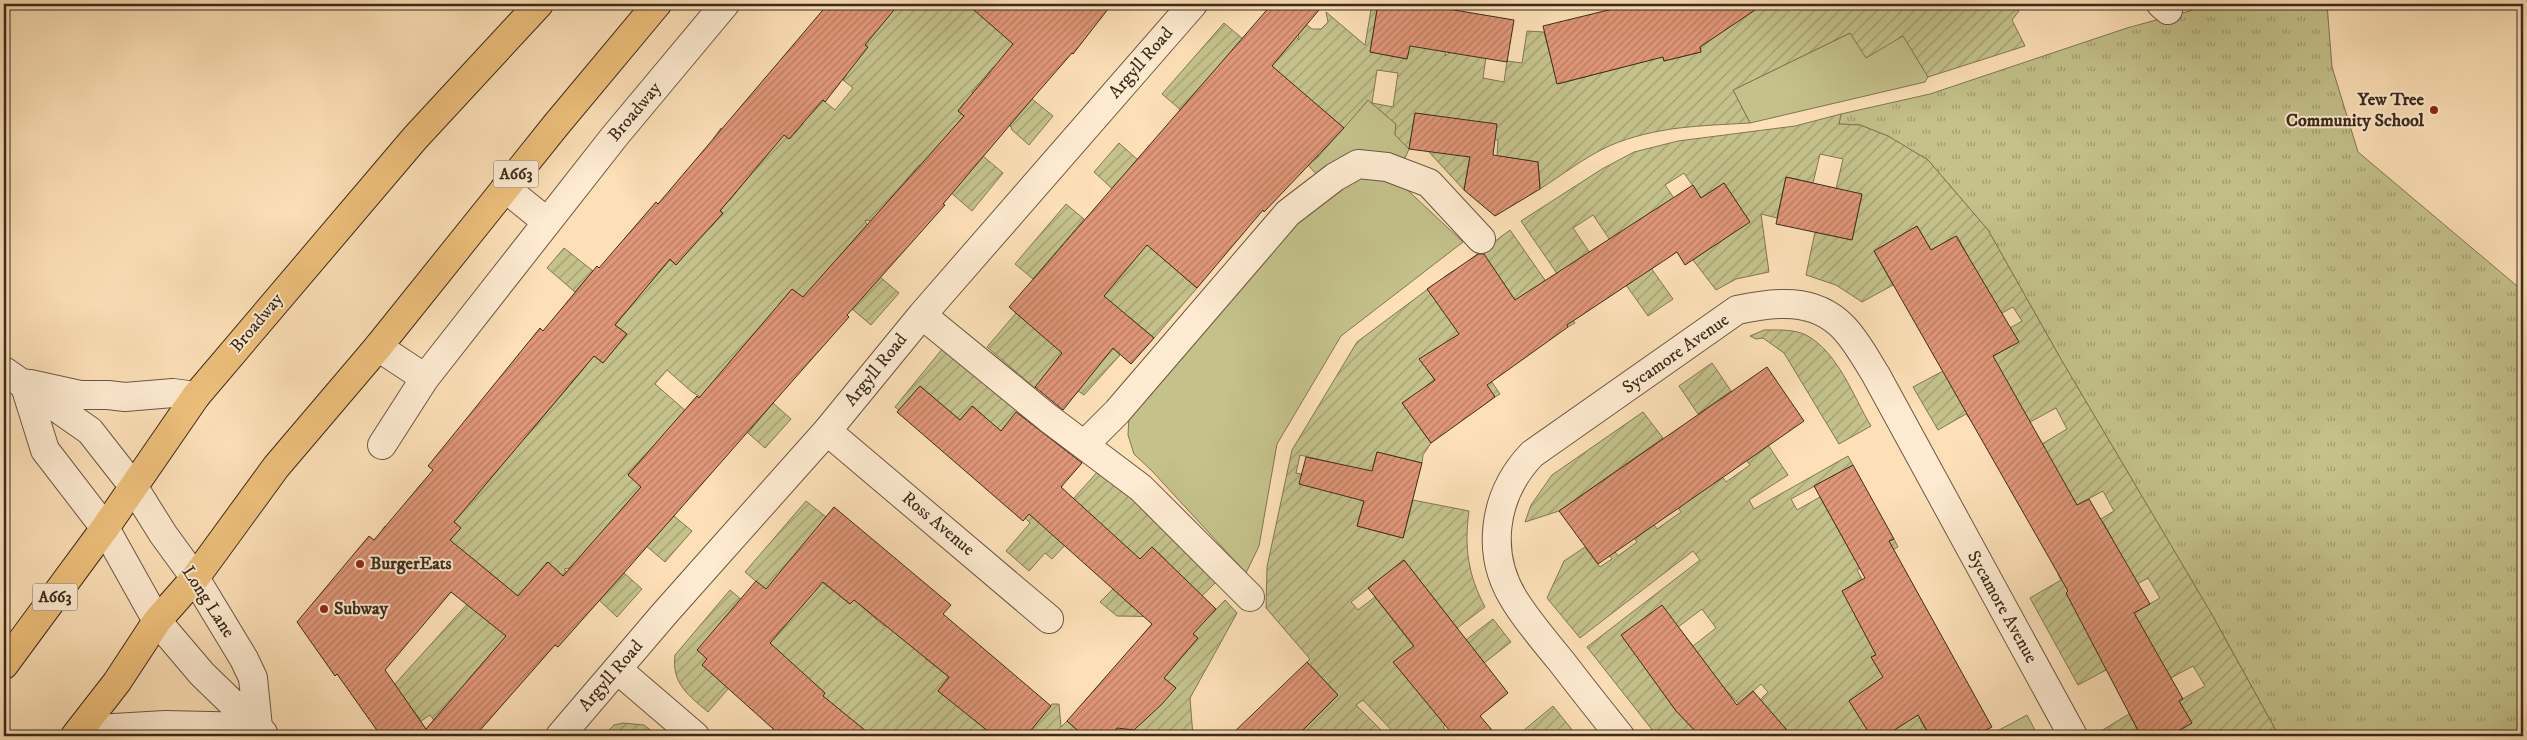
<svg xmlns="http://www.w3.org/2000/svg" width="2527" height="740" font-family="'IM FELL DW Pica',serif">
<style>
.grass{fill:#c4c18b;stroke:#807654}
.park{fill:url(#park-tufts);stroke:#807654}
.garden{fill:url(#garden-furrows);stroke:#807654;fill-rule:evenodd}
.building{fill:url(#building-hatch);stroke:#3b2b1c;fill-rule:evenodd}
.lines{fill:none;stroke-linecap:round;stroke-linejoin:round}
.minor-casing{stroke:#6c5843;stroke-width:30}
.highway-casing{stroke:#3b2b1c;stroke-width:30}
.minor{stroke:#feebd1;stroke-width:28}
.highway{stroke:#eec07c;stroke-width:28}
.poi-dot{fill:#8f2418;stroke:#feebd1;stroke-width:2}
.labels{text-anchor:middle;dominant-baseline:central;stroke-width:4;stroke-linejoin:round;paint-order:stroke}
.shield{fill:#feebd1;stroke:#766552;stroke-width:1}
.shield-label{font-size:16px;font-weight:bold;fill:#3b2b1c}
.street-label{font-size:18px;fill:#3b2b1c;stroke:#feebd1}
.poi-label{font-size:18px;font-weight:bold;fill:#3b2b1c;stroke:#feebd1;text-anchor:start}
</style>
<defs>
<pattern id="park-tufts" width="24" height="20" patternUnits="userSpaceOnUse" patternTransform="scale(1.25)"><rect width="24" height="20" fill="#c4c18b"/><path d="M3 7l-1-3M5 7V3M7 7l1-3M15 17l-1-3M17 17v-4M19 17l1-3" fill="none" stroke="#a09d71"/></pattern>
<pattern id="garden-furrows" width="10" height="10" patternUnits="userSpaceOnUse" patternTransform="scale(1.25)"><rect width="10" height="10" fill="#c4c18b"/><path d="M-1 1l2-2M0 10L10 0M9 11l2-2" fill="none" stroke="#a09d71"/></pattern>
<pattern id="building-hatch" width="6" height="6" patternUnits="userSpaceOnUse" patternTransform="scale(1.25)"><rect width="6" height="6" fill="#e09678"/><path d="M-1 1l2-2M0 6l6-6M5 7l2-2" fill="none" stroke="#b77b62"/></pattern>
</defs>
<rect width="100%" height="100%" fill="#fde0b8"/>
<filter id="stains"><feTurbulence type="fractalNoise" baseFrequency=".004" numOctaves="4"/><feColorMatrix values="0 0 0 0 .2 0 0 0 0 .09 0 0 0 0 .02 0 0 0 .5 -.17"/></filter>
<radialGradient id="worn" r=".72"><stop offset=".6" stop-color="#630" stop-opacity="0"/><stop offset="1" stop-color="#630" stop-opacity=".3"/></radialGradient>
<path class="grass" d="M 1850,33 L 1903,35 L 1928,77 L 1925,82 L 1750,123 L 1733,90 Z
M 1368,100 L 1396,124 L 1395,135 L 1409,149 L 1405,158 L 1378,154 L 1317,175 L 1308,165 L 1319,156 Z
M 1358,177 L 1383,177 L 1400,183 L 1463,242 L 1341,336 L 1277,444 L 1259,546 L 1246,573 L 1152,471 L 1134,454 L 1128,435 L 1129,416 L 1293,227 L 1342,184 Z
M 2027,715 L 2038,736 L 1988,736 Z"/>
<path class="park" d="M 2215,4 L 2327,4 L 2332,67 L 2358,152 L 2523,291 L 2523,736 L 2279,736 L 2211,613 L 2062,361 L 1988,230 L 1928,160 L 1888,136 L 1860,125 L 1839,124 L 1841,114 L 1930,94 L 2127,28 Z"/>
<path class="garden" d="M 829,4 L 840,4 L 863,24 L 896,8 L 891,4 L 969,4 L 1024,48 L 1002,73 L 993,67 L 972,92 L 980,98 L 964,103 L 958,111 L 964,116 L 926,160 L 983,156 L 1003,173 L 972,211 L 919,165 L 871,221 L 865,220 L 867,225 L 824,274 L 880,277 L 899,293 L 871,325 L 838,297 L 808,302 L 792,289 L 778,305 L 794,319 L 762,356 L 746,343 L 728,364 L 719,408 L 692,392 L 667,370 L 655,384 L 695,419 L 662,458 L 651,449 L 628,474 L 641,487 L 620,511 L 652,540 L 674,516 L 692,531 L 665,562 L 644,544 L 591,544 L 570,568 L 564,569 L 567,572 L 563,576 L 547,562 L 530,582 L 547,597 L 532,613 L 500,581 L 472,558 L 447,588 L 382,530 L 385,526 L 429,564 L 461,528 L 417,489 L 422,483 L 435,494 L 445,481 L 471,502 L 515,449 L 486,395 L 531,431 L 586,366 L 585,349 L 603,363 L 627,334 L 615,325 L 637,299 L 600,269 L 646,287 L 670,260 L 676,265 L 699,239 L 675,196 L 711,227 L 723,213 L 713,205 L 730,200 L 752,173 L 713,139 L 721,128 L 754,156 L 778,130 L 790,139 L 803,124 L 786,70 L 835,110 L 853,88 L 843,80 L 847,75 L 835,64 L 823,10 Z
M 1372,4 L 1378,4 L 1370,52 L 1407,59 L 1410,44 L 1446,50 L 1445,56 L 1452,51 L 1486,57 L 1483,78 L 1504,82 L 1507,61 L 1522,63 L 1527,31 L 1544,32 L 1558,84 L 1623,67 L 1659,42 L 1664,61 L 1701,52 L 1698,38 L 1681,7 L 1686,4 L 1696,4 L 1717,35 L 1744,17 L 1736,4 L 2010,4 L 2019,11 L 2012,20 L 2025,46 L 1928,77 L 1903,36 L 1866,58 L 1850,33 L 1733,90 L 1750,123 C 1700,126 1656,126 1609,146 C 1585,157 1562,175 1540,189 L 1538,162 L 1497,156 L 1498,140 L 1473,136 L 1464,190 L 1429,152 L 1434,116 L 1415,113 L 1409,149 L 1395,135 L 1396,124 L 1368,100 L 1344,128 L 1312,101 L 1288,129 L 1319,156 L 1308,165 L 1182,111 L 1162,94 L 1224,23 L 1243,39 L 1296,37 L 1299,40 L 1298,34 L 1307,25 L 1312,29 L 1321,29 L 1328,22 L 1326,12 L 1365,45 ZM 1377,70 L 1398,73 L 1393,107 L 1372,103 Z
M 1032,99 L 1053,116 L 1029,145 L 1012,130 L 1010,124 Z
M 1841,114 L 1839,124 L 1860,125 L 1888,136 L 1928,160 L 1988,230 L 2062,361 L 2211,613 L 2279,736 L 2201,736 L 2197,732 L 2188,736 L 2169,736 L 2192,723 L 2179,701 L 2205,686 L 2193,666 L 2167,680 L 2108,669 L 2078,685 L 2030,598 L 2061,580 L 2058,574 L 2114,542 L 2103,522 L 2090,529 L 2089,526 L 2114,511 L 2103,491 L 2077,505 L 2063,482 L 2020,506 L 2011,491 L 2054,467 L 2042,444 L 2067,429 L 2056,408 L 2030,422 L 1973,423 L 1966,414 L 1938,430 L 1913,387 L 1943,371 L 1992,357 L 2018,342 L 2010,328 L 2022,321 L 2013,307 L 2002,313 L 1943,271 L 1968,256 L 1957,236 L 1931,250 L 1917,226 L 1874,251 L 1893,285 L 1862,302 L 1836,285 L 1806,275 L 1815,232 L 1852,240 L 1862,195 L 1836,189 L 1843,159 L 1820,154 L 1813,183 L 1786,177 L 1777,218 L 1761,214 L 1769,272 L 1736,279 L 1716,290 L 1693,260 L 1749,221 L 1724,183 L 1701,198 L 1684,173 L 1665,185 L 1682,210 L 1610,240 L 1593,215 L 1573,228 L 1590,253 L 1584,313 L 1521,221 L 1602,169 L 1634,152 L 1678,141 L 1795,126 ZM 2148,578 L 2160,598 L 2134,613 L 2147,636 L 2103,660 L 2066,593 L 2123,592 Z
M 1119,143 L 1138,160 L 1115,185 L 1174,244 L 1162,258 L 1197,288 L 1154,338 L 1128,316 L 1106,342 L 1120,355 L 1084,395 L 1078,391 L 1075,395 L 1046,373 L 1035,388 L 987,347 L 1016,313 L 1051,343 L 1062,331 L 1130,205 L 1094,172 Z
M 1066,204 L 1084,219 L 1033,279 L 1015,264 Z
M 1510,230 L 1575,323 L 1568,327 L 1539,286 L 1516,302 L 1502,281 L 1491,288 L 1471,259 Z
M 564,248 L 593,271 L 575,292 L 547,268 Z
M 1651,268 L 1673,299 L 1648,316 L 1626,285 Z
M 1455,270 L 1475,299 L 1462,338 L 1500,394 L 1495,397 L 1468,359 L 1420,359 L 1435,380 L 1403,404 L 1431,443 L 1423,455 L 1422,463 L 1377,452 L 1357,526 L 1403,538 L 1413,500 L 1469,511 C 1464,547 1468,575 1485,607 L 1457,628 L 1404,560 L 1351,602 L 1358,610 L 1375,597 L 1414,647 L 1395,664 L 1408,680 L 1428,665 L 1461,714 L 1443,727 L 1450,736 L 1397,736 L 1363,700 L 1356,705 L 1384,733 L 1380,736 L 1320,736 L 1317,734 L 1310,736 L 1303,730 L 1338,695 L 1307,662 L 1310,659 L 1266,608 L 1267,567 L 1292,450 L 1357,342 L 1428,289 L 1469,312 L 1444,277 ZM 1300,455 L 1338,464 L 1335,481 L 1296,473 Z
M 1764,330 C 1777,330 1794,329 1806,335 C 1838,352 1853,396 1871,426 L 1839,444 L 1784,353 L 1763,338 L 1756,339 L 1750,336 Z
M 943,348 L 1068,450 L 1049,473 L 1063,485 L 1061,488 L 1065,545 L 1052,559 L 1045,553 L 1029,571 L 1006,551 L 1030,523 L 1025,518 L 1056,484 L 978,435 L 990,422 L 973,406 L 960,420 L 920,386 L 899,410 L 895,407 Z
M 1712,363 L 1731,391 L 1698,414 L 1679,386 Z
M 773,403 L 791,419 L 765,448 L 748,433 Z
M 1643,412 L 1663,438 L 1559,511 L 1525,522 L 1531,505 L 1552,475 Z
M 1758,430 L 1788,475 L 1749,500 L 1754,509 L 1848,456 L 1853,465 L 1791,499 L 1797,510 L 1820,497 L 1855,559 L 1894,539 L 1898,547 L 1857,570 L 1862,579 L 1842,591 L 1886,649 L 1871,657 L 1878,668 L 1901,655 L 1932,713 L 1920,720 L 1930,736 L 1777,736 L 1785,729 L 1760,700 L 1768,692 L 1761,684 L 1739,704 L 1720,684 L 1683,718 L 1700,736 L 1657,736 L 1587,647 L 1700,560 L 1693,551 L 1580,638 L 1547,598 L 1564,561 L 1585,547 L 1600,567 L 1612,559 L 1597,539 L 1603,535 L 1618,556 L 1637,542 L 1623,522 L 1642,508 L 1657,529 L 1681,512 L 1667,492 L 1711,461 L 1726,482 L 1750,465 L 1736,445 ZM 1702,609 L 1716,628 L 1693,646 L 1678,627 Z
M 1100,469 L 1218,580 L 1193,605 L 1207,619 L 1225,600 L 1237,613 L 1190,698 L 1193,736 L 1111,736 L 1121,724 L 1128,729 L 1134,730 L 1176,688 L 1164,678 L 1198,638 L 1178,621 L 1180,617 L 1117,616 L 1100,602 L 1113,589 L 1133,607 L 1166,560 L 1152,547 L 1139,560 L 1073,499 Z
M 806,501 L 826,517 L 822,582 L 850,604 L 866,587 L 871,592 L 860,605 L 884,626 L 897,611 L 926,659 L 949,677 L 938,691 L 951,701 L 962,689 L 992,729 L 987,736 L 872,736 L 864,730 L 859,736 L 831,736 L 845,720 L 820,699 L 825,693 L 810,680 L 707,659 L 702,665 L 729,688 L 708,712 C 689,696 671,683 675,655 L 730,590 L 779,631 L 794,614 L 745,572 Z
M 624,573 L 642,589 L 617,617 L 599,600 Z
M 470,601 L 508,634 L 466,682 L 482,697 L 439,727 L 430,715 L 421,721 L 410,706 L 405,709 L 398,700 L 369,719 L 367,715 Z
M 1493,619 L 1511,642 L 1484,663 L 1466,640 Z
M 1052,704 L 1059,704 L 1061,727 L 1067,721 L 1084,736 L 1026,736 Z
M 1553,706 L 1577,736 L 1517,736 Z
M 2129,714 L 2141,736 L 2104,736 L 2101,731 Z
M 623,723 L 644,725 L 658,736 L 617,736 L 609,730 L 614,725 Z"/>
<path class="building" d="M 828,4 L 899,4 L 865,45 L 868,47 L 825,102 L 823,100 L 789,139 L 784,135 L 720,211 L 723,213 L 676,265 L 670,259 L 615,325 L 627,334 L 603,363 L 594,356 L 454,522 L 461,528 L 450,540 L 518,596 L 548,562 L 563,576 L 641,487 L 628,475 L 697,396 L 699,398 L 792,289 L 803,297 L 964,116 L 958,111 L 1013,44 L 967,4 L 1112,4 L 1073,54 L 1072,53 L 1032,99 L 943,204 L 945,205 L 847,315 L 849,317 L 795,378 L 623,574 L 558,647 L 555,645 L 475,736 L 381,736 L 337,674 L 335,676 L 297,622 L 369,536 L 374,540 L 433,470 L 428,466 L 540,328 L 543,331 L 597,266 L 599,268 L 656,202 L 658,204 ZM 451,592 L 506,636 L 426,729 L 385,670 Z
M 1272,4 L 1324,4 L 1272,66 L 1344,128 L 1264,212 L 1263,210 L 1197,288 L 1147,245 L 1104,296 L 1154,338 L 1131,364 L 1113,348 L 1063,410 L 1035,387 L 1062,353 L 1009,307 Z
M 1378,4 L 1418,4 L 1514,20 L 1507,62 L 1410,46 L 1407,59 L 1370,52 Z
M 1633,4 L 1764,4 L 1700,47 L 1701,52 L 1664,61 L 1663,57 L 1557,84 L 1543,26 Z
M 1415,113 L 1497,124 L 1493,155 L 1538,162 L 1540,189 L 1495,216 L 1464,190 L 1470,157 L 1409,149 Z
M 1786,177 L 1862,194 L 1852,240 L 1776,224 Z
M 1724,183 L 1750,222 L 1685,265 L 1677,252 L 1567,325 L 1568,327 L 1487,385 L 1495,397 L 1431,443 L 1402,403 L 1435,380 L 1419,359 L 1459,334 L 1427,289 L 1478,254 L 1484,254 L 1515,300 L 1693,185 L 1701,198 Z
M 1917,226 L 1931,250 L 1956,236 L 2019,342 L 1993,356 L 2077,505 L 2089,499 L 2150,604 L 2134,613 L 2183,699 L 2179,701 L 2192,723 L 2169,736 L 2141,736 L 2066,593 L 2068,591 L 1874,251 Z
M 1767,367 L 1804,421 L 1598,564 L 1559,511 Z
M 920,386 L 960,420 L 972,406 L 1001,431 L 1016,412 L 1082,463 L 1061,487 L 1140,559 L 1152,547 L 1216,609 L 1193,634 L 1198,638 L 1164,678 L 1176,688 L 1161,705 L 1134,730 L 1117,728 L 1111,736 L 1084,736 L 1067,721 L 1152,624 L 1029,514 L 1023,521 L 897,412 Z
M 1377,452 L 1422,463 L 1403,538 L 1357,526 L 1364,501 L 1299,484 L 1306,457 L 1372,471 Z
M 1853,465 L 1894,539 L 1889,541 L 1992,727 L 1975,736 L 1930,736 L 1918,715 L 1885,736 L 1871,736 L 1849,701 L 1883,677 L 1871,657 L 1876,655 L 1842,591 L 1865,578 L 1814,486 Z
M 834,507 L 951,605 L 943,614 L 1051,706 L 1026,736 L 994,736 L 938,691 L 949,677 L 854,600 L 850,604 L 823,582 L 770,643 L 825,693 L 823,696 L 872,736 L 781,736 L 702,665 L 707,659 L 697,650 L 756,581 L 766,589 Z
M 1404,560 L 1508,693 L 1480,716 L 1497,736 L 1454,736 L 1393,662 L 1414,646 L 1368,588 Z
M 1662,605 L 1737,705 L 1753,691 L 1792,736 L 1700,736 L 1676,711 L 1621,635 Z
M 1307,662 L 1338,695 L 1297,736 L 1230,736 Z"/>
<g class="lines">
<defs>
<path id="minor" d="M 2161,4 L 2168,10
M 505,188 L 547,222
M 922,315 L 1048,418 L 1141,488 L 1250,597
M 378,347 L 425,378
M 4,371 L 90,431 L 133,486 L 163,534 L 195,578 L 244,659 L 253,678 L 258,727
M 24,383 L 45,450 L 105,528 L 157,621 L 202,674 L 263,733
M 30,384 L 80,395 L 108,395 L 125,397 L 173,393 L 196,396
M 827,431 L 1049,619
M 1085,444 L 1117,412 L 1288,213 L 1335,177 L 1358,164 L 1387,167 L 1429,183 L 1481,239
M 382,445 L 425,378 L 614,137 L 725,4
M 618,670 L 695,736
M 80,730 L 165,725 L 258,727
M 560,736 L 665,613 L 827,431 L 922,315 L 1193,4
M 1620,736 C 1600,711 1580,686 1561,661 C 1546,643 1530,624 1517,604 C 1484,555 1493,495 1532,454 L 1737,310 C 1774,302 1814,297 1843,327 C 1856,340 1866,359 1876,375 L 2073,736"/>
<path id="highway" d="M 4,665 L 105,528 L 196,396 L 415,138 L 539,4
M 75,736 L 117,682 L 157,621 L 195,578 L 276,467 L 378,347 L 556,125 L 657,4"/>
</defs>
<use href="#minor" class="minor-casing"/>
<use href="#highway" class="highway-casing"/>
<use href="#minor" class="minor"/>
<use href="#highway" class="highway"/>
</g>
<g class="poi-dot">
<circle cx="2434" cy="110" r="5"/>
<circle cx="360" cy="564" r="5"/>
<circle cx="324" cy="609" r="5"/>
</g>
<g class="labels">
<g class="shield">
<rect x="493.5" y="160.5" width="45" height="27" rx="4"/>
<rect x="32.5" y="583.5" width="45" height="27" rx="4"/>
</g>
<g class="shield-label">
<text x="516" y="174">A663</text>
<text x="55" y="597">A663</text>
</g>
<g class="street-label">
<text transform="translate(1141 63) rotate(-49)">Argyll Road</text>
<text transform="translate(635 112) rotate(-50)">Broadway</text>
<text transform="translate(257 323) rotate(-50)">Broadway</text>
<text transform="translate(1676 354) rotate(-35)">Sycamore Avenue</text>
<text transform="translate(876 370) rotate(-51)">Argyll Road</text>
<text transform="translate(938 524) rotate(40)">Ross Avenue</text>
<text transform="translate(208 602) rotate(57)">Long Lane</text>
<text transform="translate(2002 607) rotate(61)">Sycamore Avenue</text>
<text transform="translate(611 676) rotate(-49)">Argyll Road</text>
</g>
<g class="poi-label">
<text x="2424" y="100" text-anchor="end">Yew Tree<tspan x="2424" dy="21">Community School</tspan></text>
<text x="370" y="564">BurgerEats</text>
<text x="334" y="609">Subway</text>
</g>
</g>
<rect width="2527" height="740" fill="none" stroke="#fde0b8" stroke-width="20"/>
<rect x="5" y="5" width="2517" height="730" fill="none" stroke="#3b2b1c" stroke-width="2.5"/>
<rect x="10" y="10" width="2507" height="720" fill="none" stroke="#3b2b1c"/>
<rect width="100%" height="100%" filter="url(#stains)"/>
<rect width="100%" height="100%" fill="url(#worn)"/>
</svg>
